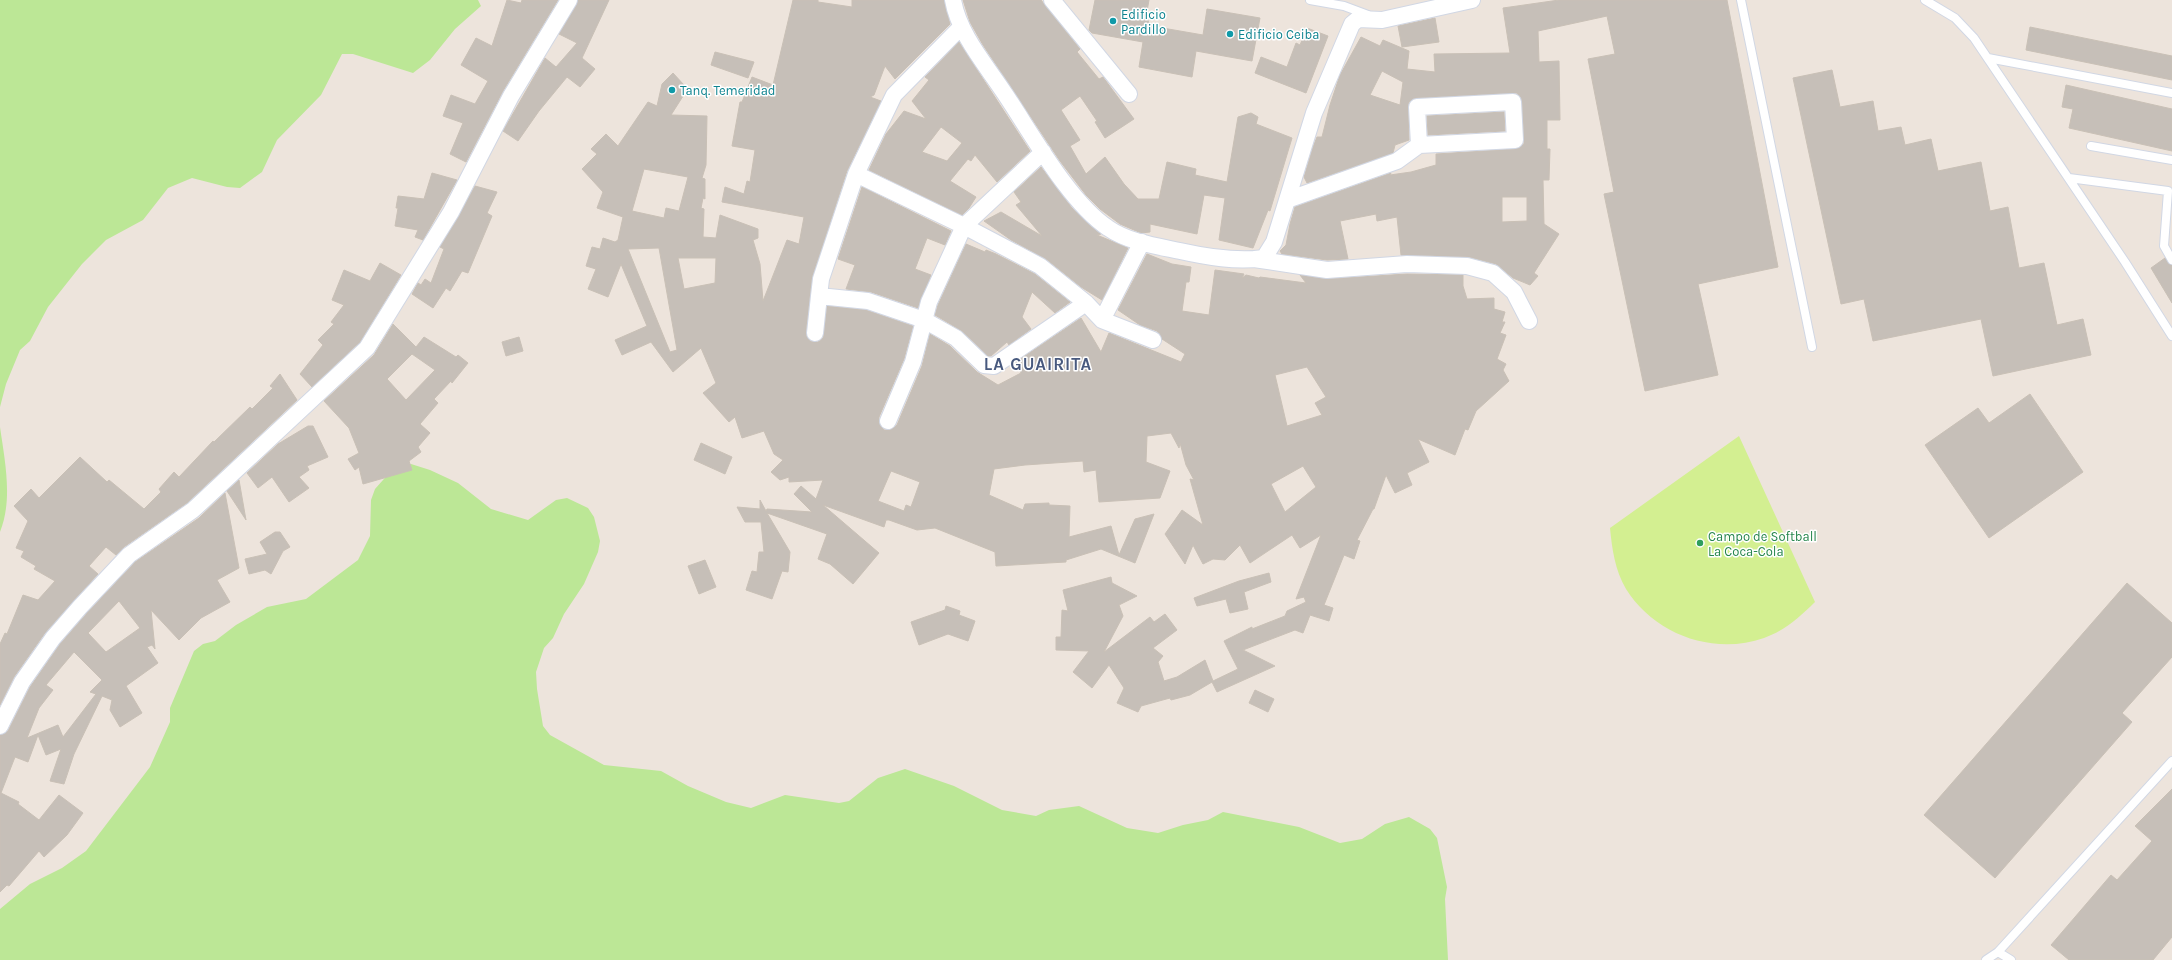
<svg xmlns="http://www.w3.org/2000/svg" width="2172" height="960" font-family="Karla,sans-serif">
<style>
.green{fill:#bce796}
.pitch{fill:#d3ef91}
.building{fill:#c6bfb8;stroke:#c9c0b6;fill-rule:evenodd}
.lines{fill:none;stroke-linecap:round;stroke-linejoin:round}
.lane-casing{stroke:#d1d7e4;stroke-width:10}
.street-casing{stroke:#d1d7e4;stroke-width:18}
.lane{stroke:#fff;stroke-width:8}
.street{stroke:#fff;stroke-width:16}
.culture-dot{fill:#0f9aa8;stroke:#fff;stroke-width:1.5}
.leisure-dot{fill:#2e9e5b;stroke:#fff;stroke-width:1.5}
.labels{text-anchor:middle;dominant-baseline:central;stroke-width:3;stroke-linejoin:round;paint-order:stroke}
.culture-label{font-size:13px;fill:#0d838f;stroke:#fff;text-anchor:start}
.leisure-label{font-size:13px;fill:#27864d;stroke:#fff;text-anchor:start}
.district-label{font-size:17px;font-weight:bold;letter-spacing:1px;fill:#48597e;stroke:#fff}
</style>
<rect width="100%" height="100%" fill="#ede4dc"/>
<path class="green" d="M 0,0 L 478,0 L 481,6 L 455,29 L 430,60 L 413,73 L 353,54 L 342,54 L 321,95 L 277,140 L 262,172 L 240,188 L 227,187 L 192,178 L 168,188 L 143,220 L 106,240 L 82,264 L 48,307 L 30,341 L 20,350 L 6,384 L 0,407 Z
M 0,427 C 5,462 13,499 0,532 Z
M 411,464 L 430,470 L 458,483 L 491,509 L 528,520 L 556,500 L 567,498 L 588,508 L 594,517 L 600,541 L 598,552 L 584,584 L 564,614 L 553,638 L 544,648 L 536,672 L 537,689 L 543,726 L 550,735 L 604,765 L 661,771 L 688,786 L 726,802 L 751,808 L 785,795 L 839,803 L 849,801 L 878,778 L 905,769 L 954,786 L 1002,810 L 1036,816 L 1049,810 L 1079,806 L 1127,828 L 1158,833 L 1183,825 L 1208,820 L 1223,812 L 1299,827 L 1340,843 L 1362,839 L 1385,824 L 1409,817 L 1430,829 L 1437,838 L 1447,887 L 1445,899 L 1448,960 L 0,960 L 0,909 L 30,884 L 62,868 L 86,851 L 150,767 L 170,722 L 170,708 L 194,651 L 203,644 L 215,641 L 236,625 L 267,607 L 306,599 L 358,560 L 370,536 L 371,500 L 375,489 L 391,471 Z"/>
<path class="pitch" d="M 1739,436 L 1815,602 C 1800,617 1784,631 1764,638 C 1713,656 1654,634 1626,589 C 1615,570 1612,549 1610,528 Z"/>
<path class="building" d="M 507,0 L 521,3 L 522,0 L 558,0 L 503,91 L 466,162 L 450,154 L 463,123 L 443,116 L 451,95 L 475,104 L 488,81 L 461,65 L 476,38 L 492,46 Z
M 578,0 L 609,0 L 582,58 L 595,69 L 580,87 L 567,77 L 539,111 L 518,141 L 503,131 L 545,58 L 556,67 L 577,43 L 559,34 Z
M 793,0 L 818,0 L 818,2 L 852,7 L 852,0 L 944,0 L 950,24 L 895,79 L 885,66 L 874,95 L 870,97 L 881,101 L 847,171 L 812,278 L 806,332 L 810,341 L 818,342 L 823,338 L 827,306 L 866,310 L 913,326 L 904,359 L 879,417 L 879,423 L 884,430 L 890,430 L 897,425 L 922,366 L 930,334 L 950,346 L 977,372 L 998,385 L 1021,373 L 1016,362 L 1081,318 L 1101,352 L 1109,333 L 1181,362 L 1185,354 L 1162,339 L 1157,331 L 1140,325 L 1118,310 L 1147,254 L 1172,264 L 1191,267 L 1189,282 L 1186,282 L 1182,311 L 1209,315 L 1215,270 L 1244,274 L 1242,278 L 1246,275 L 1259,278 L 1260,277 L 1306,283 L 1300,275 L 1328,279 L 1407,274 L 1463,275 L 1463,286 L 1467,299 L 1494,298 L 1494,309 L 1505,312 L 1502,322 L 1505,322 L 1500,333 L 1506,335 L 1497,359 L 1506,364 L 1503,370 L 1509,381 L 1476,411 L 1468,430 L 1465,429 L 1455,455 L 1418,439 L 1429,462 L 1407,473 L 1412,485 L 1395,493 L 1386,475 L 1374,509 L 1373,509 L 1357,540 L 1360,541 L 1354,559 L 1344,555 L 1324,605 L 1333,608 L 1329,621 L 1310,615 L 1303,633 L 1295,630 L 1243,650 L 1275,666 L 1217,692 L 1212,682 L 1190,695 L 1171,700 L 1170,698 L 1141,706 L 1138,712 L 1117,703 L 1124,688 L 1109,665 L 1092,688 L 1073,672 L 1089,651 L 1056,650 L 1056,637 L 1061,637 L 1062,610 L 1068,611 L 1063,590 L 1111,577 L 1112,583 L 1137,596 L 1119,605 L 1123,616 L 1104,652 L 1150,617 L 1154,622 L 1165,614 L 1177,630 L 1153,648 L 1163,656 L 1158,662 L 1164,681 L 1177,677 L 1205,660 L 1213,681 L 1238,669 L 1224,641 L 1252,627 L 1252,629 L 1285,616 L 1287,611 L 1306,602 L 1304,597 L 1296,599 L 1321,535 L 1300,548 L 1292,535 L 1250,563 L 1240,545 L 1225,560 L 1213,559 L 1203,564 L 1193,545 L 1185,564 L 1165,534 L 1182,510 L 1203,525 L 1190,479 L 1194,480 L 1186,465 L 1180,443 L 1179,448 L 1171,433 L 1147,436 L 1146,462 L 1170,471 L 1160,498 L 1099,502 L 1096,470 L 1084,472 L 1083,461 L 1025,465 L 994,469 L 989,495 L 1023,510 L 1025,504 L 1049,503 L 1049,505 L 1070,506 L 1069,537 L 1111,526 L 1119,555 L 1135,519 L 1154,514 L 1135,563 L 1101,549 L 1066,560 L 1066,562 L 996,566 L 995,552 L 935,528 L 917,530 L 889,520 L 886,520 L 884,527 L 823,505 L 879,553 L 853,584 L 830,564 L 818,559 L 827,534 L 767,513 L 790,552 L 788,572 L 782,571 L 772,599 L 746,590 L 752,571 L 757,572 L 759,552 L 764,552 L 761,522 L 745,522 L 737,507 L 760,509 L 760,500 L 766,511 L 767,509 L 812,512 L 794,494 L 801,486 L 816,499 L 823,480 L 789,482 L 789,477 L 780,480 L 771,472 L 783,460 L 774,454 L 764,431 L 742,438 L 735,417 L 729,422 L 703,393 L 716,383 L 701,348 L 673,372 L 651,342 L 622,355 L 615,340 L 647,326 L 621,264 L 608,297 L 588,289 L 596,269 L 586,266 L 592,247 L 600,249 L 603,238 L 615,242 L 618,240 L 623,217 L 597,208 L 603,192 L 582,169 L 597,154 L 591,149 L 606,134 L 618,146 L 648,102 L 657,106 L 662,84 L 673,73 L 684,85 L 685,93 L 671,115 L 707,116 L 706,165 L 702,178 L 705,179 L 705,199 L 703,198 L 701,208 L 704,209 L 703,237 L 716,238 L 720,215 L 758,229 L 758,238 L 753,240 L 760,264 L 763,301 L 787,240 L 799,244 L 804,217 L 722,202 L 725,187 L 744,194 L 747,181 L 750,182 L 755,150 L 732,146 L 740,102 L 742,102 L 752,77 L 773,85 ZM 644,169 L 688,177 L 679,211 L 666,208 L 664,218 L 632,211 ZM 659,248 L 677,350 L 670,352 L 628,249 ZM 678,258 L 716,258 L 715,283 L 684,289 ZM 1307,367 L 1326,397 L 1315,403 L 1322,415 L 1287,426 L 1275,375 ZM 1303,466 L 1316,487 L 1285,512 L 1271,484 ZM 891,471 L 920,482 L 911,507 L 906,505 L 904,511 L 878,501 Z
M 963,0 L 1041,0 L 1080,49 L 1077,52 L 1099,79 L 1103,77 L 1134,119 L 1105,138 L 1095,122 L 1097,121 L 1080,96 L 1061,110 L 1080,140 L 1070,146 L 1086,174 L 1105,157 L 1124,184 L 1138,199 L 1159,199 L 1167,162 L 1196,169 L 1195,175 L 1227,182 L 1238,117 L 1251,113 L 1258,117 L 1256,124 L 1292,138 L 1270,211 L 1268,210 L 1253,248 L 1219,240 L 1225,198 L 1204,195 L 1197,234 L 1150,224 L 1150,232 L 1141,233 L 1120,224 L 1100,209 L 1086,195 L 1060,161 L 983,45 L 970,22 Z
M 1095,0 L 1149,0 L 1146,17 L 1151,26 L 1203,35 L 1207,9 L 1260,18 L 1252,61 L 1196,51 L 1192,77 L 1139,67 L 1143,42 L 1092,33 L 1089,30 Z
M 1559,0 L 1727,0 L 1778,267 L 1698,284 L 1718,375 L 1645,391 L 1604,194 L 1614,192 L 1588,59 L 1615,54 L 1607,16 L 1538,31 L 1539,62 L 1559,61 L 1560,120 L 1547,120 L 1547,149 L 1550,149 L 1549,180 L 1543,180 L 1544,224 L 1559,234 L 1534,273 L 1538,276 L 1530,285 L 1513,278 L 1496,264 L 1469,257 L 1401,255 L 1397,217 L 1377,221 L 1376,214 L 1340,221 L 1348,259 L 1327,260 L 1282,254 L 1280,251 L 1286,245 L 1290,224 L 1295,207 L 1391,173 L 1390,175 L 1411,172 L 1436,165 L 1436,154 L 1515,149 L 1524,144 L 1522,102 L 1517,93 L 1416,98 L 1409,102 L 1408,107 L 1409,140 L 1395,145 L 1393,153 L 1307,183 L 1304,177 L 1313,147 L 1317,137 L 1322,137 L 1330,105 L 1340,75 L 1361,37 L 1380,46 L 1383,40 L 1409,51 L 1407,69 L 1435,72 L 1434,54 L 1510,53 L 1503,8 ZM 1382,71 L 1403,82 L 1400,105 L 1370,95 ZM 1502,197 L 1527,197 L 1527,221 L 1502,222 Z
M 1435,18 L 1439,42 L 1402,47 L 1398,26 Z
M 2030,27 L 2172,56 L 2172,80 L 2026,50 Z
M 1307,28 L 1328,36 L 1306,93 L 1255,73 L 1261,57 L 1287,67 L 1296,43 L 1300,45 Z
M 959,42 L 1030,151 L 997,182 L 975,155 L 971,161 L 968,159 L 950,181 L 976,197 L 969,208 L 962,215 L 869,170 L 886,134 L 904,111 L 926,119 L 912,101 L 929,80 L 925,77 ZM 941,127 L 962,143 L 947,161 L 922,152 Z
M 715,52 L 754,62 L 748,78 L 711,65 Z
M 1832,70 L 1840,107 L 1873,101 L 1878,131 L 1901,127 L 1905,145 L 1931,139 L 1938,171 L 1981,162 L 1990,211 L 2008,207 L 2019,268 L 2044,263 L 2057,325 L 2083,319 L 2091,355 L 1993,376 L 1981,319 L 1873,341 L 1864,299 L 1841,304 L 1793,78 Z
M 2066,85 L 2172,109 L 2172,151 L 2069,128 L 2073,109 L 2062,107 Z
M 1504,112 L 1505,131 L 1428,135 L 1427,116 Z
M 1041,167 L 1072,208 L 1101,234 L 1097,235 L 1128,248 L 1102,300 L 1081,287 L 1046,259 L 1011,240 L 984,221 L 1001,212 L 1042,236 L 1016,205 L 1021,202 L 1014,192 Z
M 432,173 L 457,180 L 423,240 L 415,237 L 418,230 L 395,226 L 398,208 L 396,208 L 398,196 L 424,199 Z
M 475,186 L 497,192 L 487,213 L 492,216 L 468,273 L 462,271 L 450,291 L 446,288 L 433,308 L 412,294 L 418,283 L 421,285 L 425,279 L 431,283 L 444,249 L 440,247 Z
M 862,187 L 951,231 L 945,245 L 927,238 L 915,269 L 931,275 L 918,308 L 871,292 L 846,289 L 855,265 L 838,259 Z
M 966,244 L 985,252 L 986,250 L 996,254 L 1035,274 L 1070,302 L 1055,313 L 1032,292 L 1022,317 L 1031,329 L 1009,345 L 1007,342 L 991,356 L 988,356 L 962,331 L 935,315 L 938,305 Z
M 2165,258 L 2172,265 L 2172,303 L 2151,268 Z
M 380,263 L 401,275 L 360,342 L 312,387 L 300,374 L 323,345 L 318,340 L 334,324 L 331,322 L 344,305 L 332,300 L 344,270 L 370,281 Z
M 393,324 L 416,347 L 424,337 L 456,357 L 458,355 L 468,363 L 452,383 L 451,381 L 434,399 L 438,403 L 420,424 L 430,433 L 418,447 L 421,452 L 409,461 L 412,470 L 363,484 L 359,467 L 355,470 L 348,459 L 359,453 L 349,428 L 324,401 L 374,355 ZM 412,354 L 435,370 L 406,400 L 387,379 Z
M 519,337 L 523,351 L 506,356 L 502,342 Z
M 280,374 L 297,400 L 187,503 L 124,547 L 116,555 L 106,547 L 89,566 L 98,574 L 45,633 L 14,677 L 0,705 L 0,644 L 5,633 L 7,634 L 23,595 L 38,600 L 55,581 L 34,569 L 36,566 L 21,557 L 24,551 L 16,548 L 28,521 L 14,506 L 31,489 L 39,498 L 80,457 L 107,482 L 109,480 L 144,509 L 161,492 L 159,489 L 174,472 L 179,477 L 213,441 L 214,442 L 250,407 L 252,409 L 273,388 L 270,386 Z
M 2030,394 L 2083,472 L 1989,538 L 1925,445 L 1978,408 L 1989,423 Z
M 308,426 L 313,426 L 328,457 L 307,466 L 309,470 L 299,477 L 309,488 L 289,502 L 272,477 L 258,488 L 247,473 L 278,444 Z
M 701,443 L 732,457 L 725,474 L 694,460 Z
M 239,480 L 246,520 L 227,491 Z
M 225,493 L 239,568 L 217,580 L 230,602 L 201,618 L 179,640 L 151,610 L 155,649 L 152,645 L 147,647 L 158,663 L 126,686 L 142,713 L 120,727 L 110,710 L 112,700 L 102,696 L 74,754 L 64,784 L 50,781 L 61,749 L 46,755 L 38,735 L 28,762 L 15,757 L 1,793 L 19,802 L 18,804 L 39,820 L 59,795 L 83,813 L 67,835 L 44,857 L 39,851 L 9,886 L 7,885 L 0,892 L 0,735 L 8,731 L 30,687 L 60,644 L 87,613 L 135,562 L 199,518 ZM 119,601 L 140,628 L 106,652 L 88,633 ZM 74,652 L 102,680 L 90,692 L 96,694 L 63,737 L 58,725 L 27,738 L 39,708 L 53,690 L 46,685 Z
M 275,532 L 280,532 L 290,547 L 283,551 L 271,574 L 265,570 L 249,574 L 245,559 L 267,554 L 260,542 Z
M 705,560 L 716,587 L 699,594 L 688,566 Z
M 1269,573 L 1271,582 L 1244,592 L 1248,609 L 1230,613 L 1226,599 L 1197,606 L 1194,598 L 1239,581 Z
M 2127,583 L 2172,623 L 2172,657 L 2122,713 L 2132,722 L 1995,878 L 1924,815 Z
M 946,606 L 960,611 L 959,615 L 975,621 L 968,641 L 948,634 L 919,645 L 911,622 L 945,610 Z
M 1255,690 L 1274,699 L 1268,712 L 1249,703 Z
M 2172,789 L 2172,937 L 2153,960 L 2069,960 L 2051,945 L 2111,875 L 2117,880 L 2152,841 L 2135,826 Z"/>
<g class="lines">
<defs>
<path id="lane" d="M 1310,0 L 1344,6 L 1368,15
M 1741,0 L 1812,347
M 1925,0 L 1955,18 L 1974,38 L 2125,262 L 2172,336
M 1988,58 L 2172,93
M 2091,146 L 2172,160
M 2069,178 L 2168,191 L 2164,246 L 2172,260
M 1998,952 L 2011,960
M 1986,960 L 1998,952 L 2172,761"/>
<path id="street" d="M 953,0 C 959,35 987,66 1005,94 C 1032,134 1069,202 1108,228 C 1128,242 1156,246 1180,251 C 1207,257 1236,262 1264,258 L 1274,242 L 1314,113 L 1352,24 L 1358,19 L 1382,20 L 1472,0
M 1052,0 L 1129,94
M 961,27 L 894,95 L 856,174 L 964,226 L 1040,266 L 1086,303 L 1102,320 L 1153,340
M 1513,102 L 1515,140 L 1419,145 L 1417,107 Z
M 856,174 L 821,279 L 819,296 L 868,301 L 924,320 L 956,338 L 984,365 L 994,366 L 1086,303
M 1287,200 L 1397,161 L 1419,145
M 1254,259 L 1327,270 L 1407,264 L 1467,266 L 1493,273 L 1514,292 L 1529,321
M 1102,320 L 1142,242
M 815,333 L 819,296
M 888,421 L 913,362 L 929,302 L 964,226 L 1043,152
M 0,726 L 22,682 L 53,638 L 80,607 L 129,555 L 193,510 L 367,348 L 451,212 L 511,96 L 569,0"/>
</defs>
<use href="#lane" class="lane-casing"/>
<use href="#street" class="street-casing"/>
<use href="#lane" class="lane"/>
<use href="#street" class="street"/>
</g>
<g class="culture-dot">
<circle cx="1113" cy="21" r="4"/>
<circle cx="1230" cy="34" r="4"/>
<circle cx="672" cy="90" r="4"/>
</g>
<circle class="leisure-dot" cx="1700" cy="543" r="4"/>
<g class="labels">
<g class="culture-label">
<text x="1121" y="14">Edificio<tspan x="1121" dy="15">Pardillo</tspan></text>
<text x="1238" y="34">Edificio Ceiba</text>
<text x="680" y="90">Tanq. Temeridad</text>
</g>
<g class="leisure-label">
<text x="1708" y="536">Campo de Softball<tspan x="1708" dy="15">La Coca-Cola</tspan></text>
</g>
<g class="district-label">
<text x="1038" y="364">LA GUAIRITA</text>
</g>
</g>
</svg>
